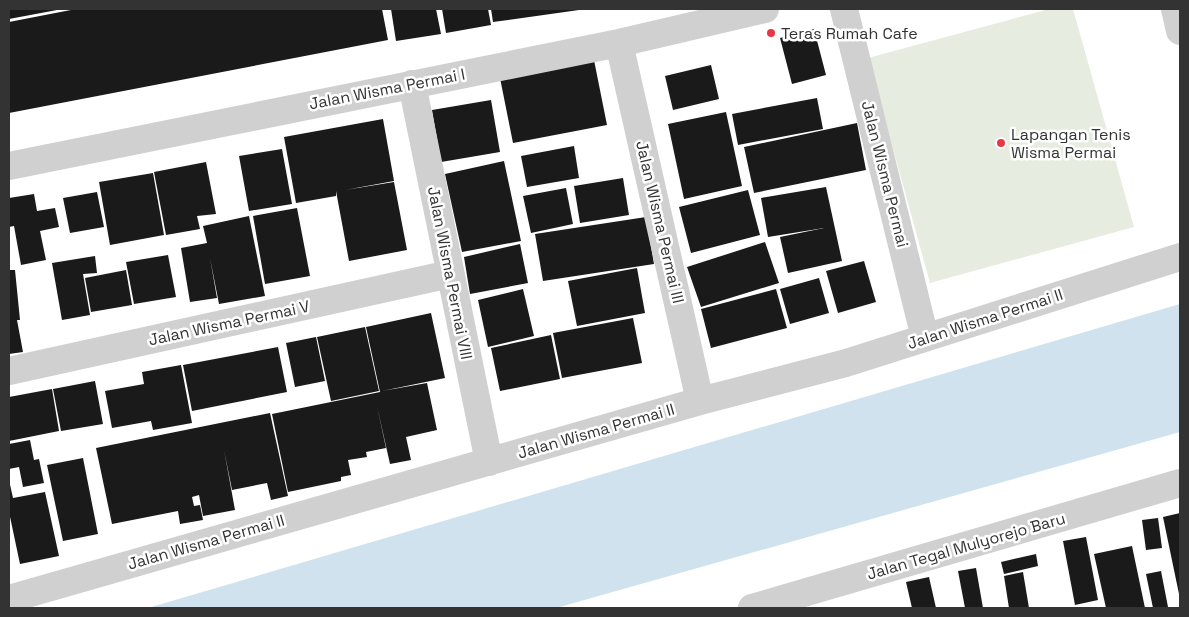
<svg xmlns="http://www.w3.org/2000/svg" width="1189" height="617" font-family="'Space Grotesk',sans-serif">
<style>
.green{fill:#e6ecdf}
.water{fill:#cfe2ee}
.building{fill:#1a1a1a}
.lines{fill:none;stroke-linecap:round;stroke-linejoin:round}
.street{stroke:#d0d0d0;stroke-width:28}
.poi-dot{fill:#e63946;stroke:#fff;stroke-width:2}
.labels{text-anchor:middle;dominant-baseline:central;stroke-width:5;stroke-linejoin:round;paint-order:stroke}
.poi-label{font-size:16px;fill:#333;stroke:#fff;text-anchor:start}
.street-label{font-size:16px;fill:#333;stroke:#fff}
</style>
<rect width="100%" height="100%" fill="#fff"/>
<path class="green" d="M 1049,9 L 1073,9 L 1134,227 L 930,283 L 868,58 Z"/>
<path class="water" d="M 1180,304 L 1180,432 L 556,608 L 148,608 Z"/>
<path class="building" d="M 9,9 L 57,9 L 57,10 L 9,19 Z
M 76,9 L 382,9 L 388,40 L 9,113 L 9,22 Z
M 391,9 L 436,9 L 441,34 L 396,41 Z
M 442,9 L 488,9 L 491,25 L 446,33 Z
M 491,9 L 579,9 L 579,10 L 493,22 Z
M 814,29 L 826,75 L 792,84 L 780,38 Z
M 594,60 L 607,125 L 513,143 L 500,78 Z
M 711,65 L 719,99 L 673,110 L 665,76 Z
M 817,98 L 823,129 L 738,145 L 732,114 Z
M 491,100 L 500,152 L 441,162 L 432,110 Z
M 726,112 L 742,186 L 684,199 L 668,124 Z
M 383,119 L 394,181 L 345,190 L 394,182 L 407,250 L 349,261 L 336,191 L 336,196 L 296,203 L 284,137 Z
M 857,123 L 866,170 L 754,193 L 744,147 Z
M 574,146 L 579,178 L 527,187 L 521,156 Z
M 282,149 L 292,204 L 249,211 L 239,156 Z
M 504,161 L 521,241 L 462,252 L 445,174 Z
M 206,162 L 216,214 L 197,216 L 200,229 L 166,235 L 154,172 Z
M 153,173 L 164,235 L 110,245 L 99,182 Z
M 623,178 L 629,215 L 580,223 L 574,186 Z
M 826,187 L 842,261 L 788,273 L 780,237 L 824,228 L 768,237 L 761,198 Z
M 566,188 L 573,224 L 531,233 L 523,196 Z
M 748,190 L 760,235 L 691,253 L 679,207 Z
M 97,192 L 104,227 L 70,233 L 63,198 Z
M 34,194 L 37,211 L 55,208 L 59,227 L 40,231 L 46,260 L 21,265 L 14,226 L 9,227 L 9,198 Z
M 297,208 L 310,276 L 265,284 L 253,216 Z
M 249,216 L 265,296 L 219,304 L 210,258 L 217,298 L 190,302 L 181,248 L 207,243 L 203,226 Z
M 646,217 L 654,264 L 543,281 L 535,234 Z
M 765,242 L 779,283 L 701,307 L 687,267 Z
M 520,244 L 528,283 L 470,294 L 464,257 Z
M 168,255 L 176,297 L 134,304 L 126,262 Z
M 95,256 L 97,273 L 83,274 L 90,315 L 62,320 L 52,263 Z
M 864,261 L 876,302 L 838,313 L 826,271 Z
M 637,268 L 645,313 L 577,326 L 568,281 Z
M 9,270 L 15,270 L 20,320 L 17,320 L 23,352 L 9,354 Z
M 126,270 L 132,305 L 91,312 L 85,278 Z
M 819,278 L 829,313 L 790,324 L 780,289 Z
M 523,289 L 534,336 L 488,347 L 478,300 Z
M 776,289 L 787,328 L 711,348 L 701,309 Z
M 431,313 L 445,378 L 382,391 L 427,383 L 437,430 L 406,437 L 411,460 L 390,464 L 377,406 L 386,448 L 366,452 L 367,457 L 348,460 L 351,475 L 341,477 L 341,481 L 288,492 L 272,414 L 380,392 L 366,327 Z
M 633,318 L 642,363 L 562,378 L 553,333 Z
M 365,327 L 379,391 L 331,401 L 317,337 Z
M 551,335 L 560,379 L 500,391 L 491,348 Z
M 316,337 L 325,381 L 295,387 L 286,343 Z
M 278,347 L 287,392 L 192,411 L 183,365 Z
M 181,365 L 192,423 L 153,430 L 151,421 L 112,428 L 105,391 L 144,384 L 142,372 Z
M 95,381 L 103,424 L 61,431 L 53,389 Z
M 52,389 L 59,431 L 9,441 L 9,397 Z
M 270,413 L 288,496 L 271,500 L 267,483 L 232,490 L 224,450 L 235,510 L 203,516 L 199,495 L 192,497 L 194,506 L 200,505 L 203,520 L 180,524 L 178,511 L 112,524 L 96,448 Z
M 30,440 L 34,460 L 39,459 L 44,483 L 23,487 L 19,467 L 9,469 L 9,444 Z
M 83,458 L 98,534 L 63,541 L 47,465 Z
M 9,480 L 13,498 L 45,492 L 59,556 L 20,564 L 9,512 Z
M 1180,513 L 1180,593 L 1179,594 L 1163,517 Z
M 1158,518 L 1162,548 L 1146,550 L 1142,520 Z
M 1086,537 L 1098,600 L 1075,605 L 1063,541 Z
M 1132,546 L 1145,608 L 1106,608 L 1094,554 Z
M 1036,554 L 1038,566 L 1004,574 L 1001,562 Z
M 976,568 L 983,608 L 965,608 L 958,571 Z
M 1161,571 L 1168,607 L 1153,608 L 1146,574 Z
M 1023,572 L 1029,608 L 1009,608 L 1004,576 Z
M 929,577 L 936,608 L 912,608 L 906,582 Z"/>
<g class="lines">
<path class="street" d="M 844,9 L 925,338
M 1175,9 L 1180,31
M 619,43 L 700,401
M 412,84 L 489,462
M 9,166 L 619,43 L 765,9
M 9,371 L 450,274
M 9,599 L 700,401 L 846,363 L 1180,257
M 752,608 L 1180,483"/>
</g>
<g class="poi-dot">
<circle cx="771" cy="33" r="5"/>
<circle cx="1001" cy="143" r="5"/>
</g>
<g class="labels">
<g class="poi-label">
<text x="781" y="33">Teras Rumah Cafe</text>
<text x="1011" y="134">Lapangan Tenis<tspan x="1011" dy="18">Wisma Permai</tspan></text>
</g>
<g class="street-label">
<text transform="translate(387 89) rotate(-11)">Jalan Wisma Permai I</text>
<text transform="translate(885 174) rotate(76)">Jalan Wisma Permai</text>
<text transform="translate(660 222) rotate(77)">Jalan Wisma Permai III</text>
<text transform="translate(450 273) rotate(79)">Jalan Wisma Permai VIII</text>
<text transform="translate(985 319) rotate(-18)">Jalan Wisma Permai II</text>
<text transform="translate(229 323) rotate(-12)">Jalan Wisma Permai V</text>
<text transform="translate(596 431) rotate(-16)">Jalan Wisma Permai II</text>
<text transform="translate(206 542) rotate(-16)">Jalan Wisma Permai II</text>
<text transform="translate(966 546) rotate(-16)">Jalan Tegal Mulyorejo Baru</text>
</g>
</g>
<rect width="1189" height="617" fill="none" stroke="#333333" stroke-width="20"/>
</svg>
